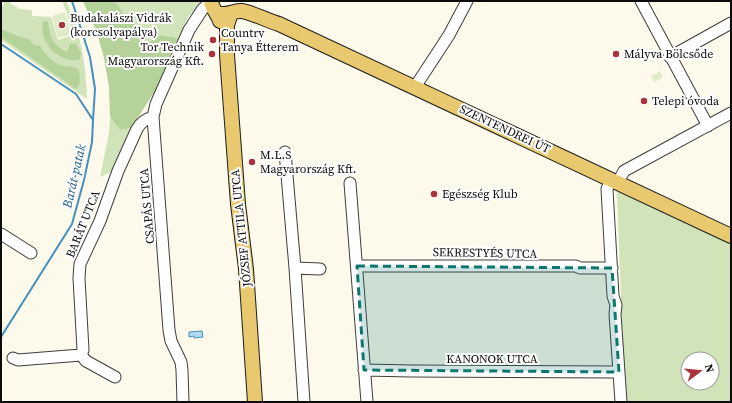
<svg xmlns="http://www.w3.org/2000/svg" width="732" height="403" font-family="'Source Serif 4',serif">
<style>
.green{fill:#d0e3b9;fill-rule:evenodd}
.forest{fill:#b4d29a}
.pitch{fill:#e0ebca}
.water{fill:#b5daef;stroke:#4490be}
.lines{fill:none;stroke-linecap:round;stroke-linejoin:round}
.stream{stroke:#4490be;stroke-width:2}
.minor-casing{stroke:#3e3e3e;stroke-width:13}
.major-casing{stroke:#1c1c1c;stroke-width:16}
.minor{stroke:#fff;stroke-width:11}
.major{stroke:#e9c96f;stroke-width:14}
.marked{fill:#0f766e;fill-opacity:0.2;stroke:#0f766e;stroke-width:3;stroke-dasharray:8 5;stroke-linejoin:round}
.poi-dot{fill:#ab333b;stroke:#fff;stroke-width:1.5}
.labels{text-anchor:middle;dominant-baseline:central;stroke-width:4;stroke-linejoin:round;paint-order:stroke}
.poi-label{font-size:12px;fill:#0b0b0b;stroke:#fff;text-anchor:start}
.street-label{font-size:12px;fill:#0b0b0b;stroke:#fff}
.water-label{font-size:13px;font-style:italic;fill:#23618e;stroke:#fff}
</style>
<rect width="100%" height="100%" fill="#fdf9eb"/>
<path class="green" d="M 5,1 L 11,1 L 10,3 L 20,9 L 32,10 L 32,16 L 51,17 L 58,40 L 73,35 L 66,10 L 62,1 L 66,1 C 81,32 86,65 87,99 L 1,40 L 1,10 Z
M 113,1 L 203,1 L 188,17 L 178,38 L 160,35 L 146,44 L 138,27 L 122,12 L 118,4 Z
M 110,117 L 120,130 L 131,128 L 115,170 L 100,177 L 109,133 Z
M 617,192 L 639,199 L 731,241 L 731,402 L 625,402 ZM 688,359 L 712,359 L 712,383 L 688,383 Z"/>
<path class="forest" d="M 83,1 L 113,1 L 118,4 L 122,12 L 138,27 L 146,44 L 160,35 L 178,38 L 155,91 L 131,128 L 120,130 L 110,117 L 109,87 L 104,58 L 97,33 Z
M 45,21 L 48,22 C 49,36 54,47 67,52 L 70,44 L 76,44 L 81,53 L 80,59 C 60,65 38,42 43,22 Z
M 1,29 L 20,37 L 29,39 L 34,45 L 40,46 C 46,55 53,64 64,66 C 71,67 73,66 79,70 L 80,82 L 76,89 L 1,37 Z"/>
<path class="pitch" d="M 65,12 L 72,34 L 58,38 L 52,16 Z
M 660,71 L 663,77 L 654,82 L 651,76 Z"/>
<path class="water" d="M 202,331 L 203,337 L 194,338 L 194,336 L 189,337 L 189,332 Z"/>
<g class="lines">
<path class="stream" d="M 72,1 L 90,57 L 95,89 L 93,120
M 1,44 L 76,94 L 93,120 L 92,142 L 84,180 L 72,224 L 1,337"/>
<defs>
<path id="minor" d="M 641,1 L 708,126
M 670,57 L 731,23
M 415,87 L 449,35 L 467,1
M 285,152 L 295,268 L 304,402
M 611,179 L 607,189 L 613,296 L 616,305 L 615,314 L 621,402
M 618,182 L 624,171 L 731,113
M 350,183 L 367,402
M 1,234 L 31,253
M 357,266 L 576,266 L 580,268 L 612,268
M 295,268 L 320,269
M 81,355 L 86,361 L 115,377
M 13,358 L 18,360 L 81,355 L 83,350 L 79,278 L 80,264 L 100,221 L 118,171 L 137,129 C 141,122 145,119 153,117
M 364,370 L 412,371 L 619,372
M 183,402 L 182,370 L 181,362 L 171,341 L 169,330 L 153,117 L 156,104 L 189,30 L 202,10 L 211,1"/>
<path id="major" d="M 211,1 C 212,9 218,14 220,21
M 217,13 C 227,17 233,10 242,11 C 250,12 269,21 279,24 L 731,236
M 231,13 L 227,25 L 227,55 L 238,204 L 246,269 L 255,402"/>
</defs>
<use href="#minor" class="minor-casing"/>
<use href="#major" class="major-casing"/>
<use href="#minor" class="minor"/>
<use href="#major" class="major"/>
</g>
<path class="marked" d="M 357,266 L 612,268 L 619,372 L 364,370 Z"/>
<g class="poi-dot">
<circle cx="62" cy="25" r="4"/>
<circle cx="213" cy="40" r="4"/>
<circle cx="212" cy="54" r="4"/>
<circle cx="616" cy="54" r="4"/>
<circle cx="644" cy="101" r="4"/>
<circle cx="252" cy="162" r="4"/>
<circle cx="434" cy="194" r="4"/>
</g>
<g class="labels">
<g class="poi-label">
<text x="70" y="18">Budakalászi Vidrák<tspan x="70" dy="14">(korcsolyapálya)</tspan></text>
<text x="221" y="33">Country<tspan x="221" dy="14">Tanya Étterem</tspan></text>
<text x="204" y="47" text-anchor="end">Tor Technik<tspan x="204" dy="14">Magyarország Kft.</tspan></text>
<text x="624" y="54">Mályva Bölcsőde</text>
<text x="652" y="101">Telepi óvoda</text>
<text x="260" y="155">M.L.S<tspan x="260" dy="14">Magyarország Kft.</tspan></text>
<text x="442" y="194">Egészség Klub</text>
</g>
<g class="street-label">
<text transform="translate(505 129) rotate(25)">SZENTENDREI ÚT</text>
<text transform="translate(147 206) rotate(-95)">CSAPÁS UTCA</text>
<text transform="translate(83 224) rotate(-68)">BARÁT UTCA</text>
<text transform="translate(241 228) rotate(-96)">JÓZSEF ATTILA UTCA</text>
<text transform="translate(485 253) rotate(1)">SEKRESTYÉS UTCA</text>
<text x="492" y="359">KANONOK UTCA</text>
</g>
<g class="water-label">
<text transform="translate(74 176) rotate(-77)">Barát-patak</text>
</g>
</g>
<rect width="732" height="403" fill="none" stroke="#0b0b0b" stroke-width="4"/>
<g transform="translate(700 371) rotate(74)"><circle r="19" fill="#ffffff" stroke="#9d9d9d"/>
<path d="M0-3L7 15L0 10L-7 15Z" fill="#ab333b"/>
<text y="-6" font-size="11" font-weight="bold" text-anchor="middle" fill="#0b0b0b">N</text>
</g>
</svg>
